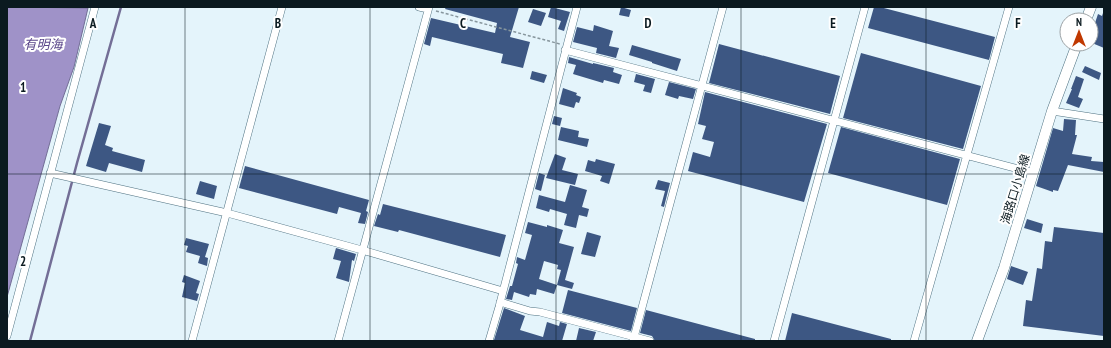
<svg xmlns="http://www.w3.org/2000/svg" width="1111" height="348" font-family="'PT Sans Narrow','Noto Sans JP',sans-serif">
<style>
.water{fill:#9f92c8;stroke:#736e96}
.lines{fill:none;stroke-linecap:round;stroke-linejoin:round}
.stream{stroke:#736e96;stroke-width:2.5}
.building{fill:#3d5783;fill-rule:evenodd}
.street-casing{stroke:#4f7282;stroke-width:8}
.secondary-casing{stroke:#4f7282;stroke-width:11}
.path{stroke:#87969d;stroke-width:1.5;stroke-dasharray:3 2;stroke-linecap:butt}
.street{stroke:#fff;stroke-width:7}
.secondary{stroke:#fff;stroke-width:10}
.grid{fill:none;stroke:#0b1a20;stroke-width:1;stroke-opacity:0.55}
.labels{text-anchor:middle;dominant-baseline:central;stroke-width:4;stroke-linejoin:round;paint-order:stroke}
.street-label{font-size:12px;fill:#0b1a20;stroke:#fff}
.water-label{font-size:13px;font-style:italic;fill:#5b478b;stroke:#fff}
.grid-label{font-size:13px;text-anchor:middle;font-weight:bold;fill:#0b1a20;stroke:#fff;stroke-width:4;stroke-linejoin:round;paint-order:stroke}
</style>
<rect width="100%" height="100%" fill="#e4f4fb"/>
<path class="water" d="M 7,7 L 88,8 L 74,67 L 60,106 L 7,297 Z"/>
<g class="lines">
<path class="stream" d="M 30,341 L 77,163 L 121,7"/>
</g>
<path class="building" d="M 446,7 L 519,7 L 510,37 L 530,42 L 523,68 L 501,63 L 503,54 L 432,37 L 430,46 L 424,44 L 431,18 L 495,33 L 497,23 L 445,9 Z
M 551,7 L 570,12 L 564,31 L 558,29 L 561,21 L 548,17 Z
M 621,7 L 631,10 L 629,17 L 619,15 Z
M 874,7 L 880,7 L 995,37 L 989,60 L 868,28 Z
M 533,9 L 546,13 L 541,26 L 528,22 Z
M 1103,13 L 1104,13 L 1104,48 L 1092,43 L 1098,28 L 1094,26 L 1098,14 L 1102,16 Z
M 594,25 L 613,31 L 609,46 L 619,48 L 616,58 L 596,53 L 597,48 L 573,42 L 577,27 L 593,31 Z
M 719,44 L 840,76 L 830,114 L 709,83 Z
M 632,45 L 681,59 L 677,71 L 652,63 L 652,62 L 629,55 Z
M 861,53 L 981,86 L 963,149 L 843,118 Z
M 569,57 L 593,64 L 593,63 L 614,68 L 613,72 L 622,75 L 619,84 L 604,80 L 603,83 L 573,74 L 576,65 L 568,63 Z
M 1085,66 L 1101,73 L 1099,80 L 1082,72 Z
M 532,71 L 547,75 L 544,83 L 530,79 Z
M 636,74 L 655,79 L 651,93 L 643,91 L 645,85 L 634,82 Z
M 1076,76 L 1084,79 L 1078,97 L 1083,99 L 1079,108 L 1066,103 L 1072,89 L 1071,89 Z
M 669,82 L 696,89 L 693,99 L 679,96 L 678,99 L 665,95 Z
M 563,88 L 577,93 L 576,95 L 581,97 L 579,103 L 576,102 L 574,108 L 559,104 Z
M 705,92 L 827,124 L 804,202 L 688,171 L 693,152 L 710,157 L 714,142 L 702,139 L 706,126 L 698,124 Z
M 554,116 L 562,118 L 560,126 L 552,124 Z
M 1064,119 L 1076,120 L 1075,135 L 1077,135 L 1072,154 L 1092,157 L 1091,161 L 1104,162 L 1104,172 L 1068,165 L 1058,191 L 1053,190 L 1053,192 L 1036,186 L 1053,128 L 1063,131 Z
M 99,123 L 111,126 L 105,145 L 113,148 L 112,151 L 145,160 L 142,172 L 109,163 L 106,172 L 86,166 Z
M 561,127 L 579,131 L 578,137 L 589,139 L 587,147 L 558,140 Z
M 841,127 L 960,159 L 947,205 L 828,173 Z
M 555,154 L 566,158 L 562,170 L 578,174 L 575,185 L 546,178 Z
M 596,159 L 615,164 L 609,184 L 600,181 L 602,176 L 585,171 L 588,160 L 595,162 Z
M 245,166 L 369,200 L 366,211 L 368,212 L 365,224 L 358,223 L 361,213 L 339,207 L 337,214 L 239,188 Z
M 539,173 L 545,175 L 541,191 L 535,189 Z
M 658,180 L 670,183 L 664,207 L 661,206 L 665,191 L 655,189 Z
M 200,181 L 217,186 L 214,199 L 196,194 Z
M 570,185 L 587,190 L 582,207 L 589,209 L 587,217 L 579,215 L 576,228 L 564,225 L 567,214 L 550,209 L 549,212 L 536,208 L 539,195 L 565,202 Z
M 383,204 L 506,235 L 500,257 L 399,230 L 398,232 L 374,226 L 378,214 L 380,215 Z
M 1027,219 L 1043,224 L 1041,233 L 1024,228 Z
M 528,222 L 547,227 L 547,225 L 563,230 L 559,243 L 574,247 L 565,280 L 574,283 L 572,289 L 557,285 L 554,294 L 537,289 L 536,295 L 530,294 L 529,297 L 514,292 L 512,300 L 506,299 L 510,286 L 512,286 L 518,264 L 516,263 L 517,257 L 525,260 L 532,235 L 525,233 ZM 544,261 L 558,265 L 557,269 L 561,270 L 557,285 L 539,279 Z
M 1054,227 L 1104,233 L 1104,336 L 1023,326 L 1026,300 L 1032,301 L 1037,268 L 1042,269 L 1045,241 L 1052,242 Z
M 587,232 L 601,236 L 595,257 L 581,254 Z
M 186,238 L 209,244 L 205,257 L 208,258 L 207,266 L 198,263 L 200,256 L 186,252 L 188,246 L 184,245 Z
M 336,248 L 356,254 L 354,261 L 352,260 L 349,282 L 336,278 L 341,261 L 333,259 Z
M 1011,266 L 1028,272 L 1023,285 L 1007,279 Z
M 184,275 L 200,281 L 196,293 L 199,294 L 197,301 L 182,297 L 185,283 L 182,282 Z
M 568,290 L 637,308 L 631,331 L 562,313 Z
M 504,308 L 525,316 L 520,330 L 543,337 L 547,322 L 559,326 L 560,322 L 567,324 L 562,341 L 494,340 Z
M 646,310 L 755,339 L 755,341 L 655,341 L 652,336 L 640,333 Z
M 792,313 L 891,339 L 891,341 L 785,341 Z
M 579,328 L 596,332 L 593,341 L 576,341 Z"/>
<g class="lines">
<defs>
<path id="street" d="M 419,7 L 428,9
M 565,50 L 1034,173
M 1052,111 L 1104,119
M 50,173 L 227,213 L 362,250 L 503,291
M 500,302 L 530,311 L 540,312 L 650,341
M 7,336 L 95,7
M 192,341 L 282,7
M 338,341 L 429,7
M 489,341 L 499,307 L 577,7
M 633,341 L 723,7
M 774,341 L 865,7
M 914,341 L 1009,7"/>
<path id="secondary" d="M 1086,20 L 1091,7
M 977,341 L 1004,268 L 1052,111 L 1077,44"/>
</defs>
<use href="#street" class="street-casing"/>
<use href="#secondary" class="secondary-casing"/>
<path class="path" d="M 436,11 L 560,44"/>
<use href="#street" class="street"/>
<use href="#secondary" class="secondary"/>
</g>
<path class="grid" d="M 185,7 L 185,341M 370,7 L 370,341M 556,7 L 556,341M 741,7 L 741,341M 926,7 L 926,341M 7,174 L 1104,174"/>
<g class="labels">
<g class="street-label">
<text transform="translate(1015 189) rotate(-73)">海路口小島線</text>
</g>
<g class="water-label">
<text x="43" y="44">有明海</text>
</g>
</g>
<g class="grid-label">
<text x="93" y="28">A</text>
<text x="278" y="28">B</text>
<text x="463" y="28">C</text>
<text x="648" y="28">D</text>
<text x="833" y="28">E</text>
<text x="1018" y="28">F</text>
<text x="23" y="92">1</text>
<text x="23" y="266">2</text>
</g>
<rect width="1111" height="348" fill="none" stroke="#0b1a20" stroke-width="16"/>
<g transform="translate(1079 32)"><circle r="19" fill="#ffffff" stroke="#9da3a6"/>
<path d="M0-3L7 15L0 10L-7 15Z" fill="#c03800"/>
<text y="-6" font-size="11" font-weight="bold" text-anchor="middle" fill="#0b1a20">N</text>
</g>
</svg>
